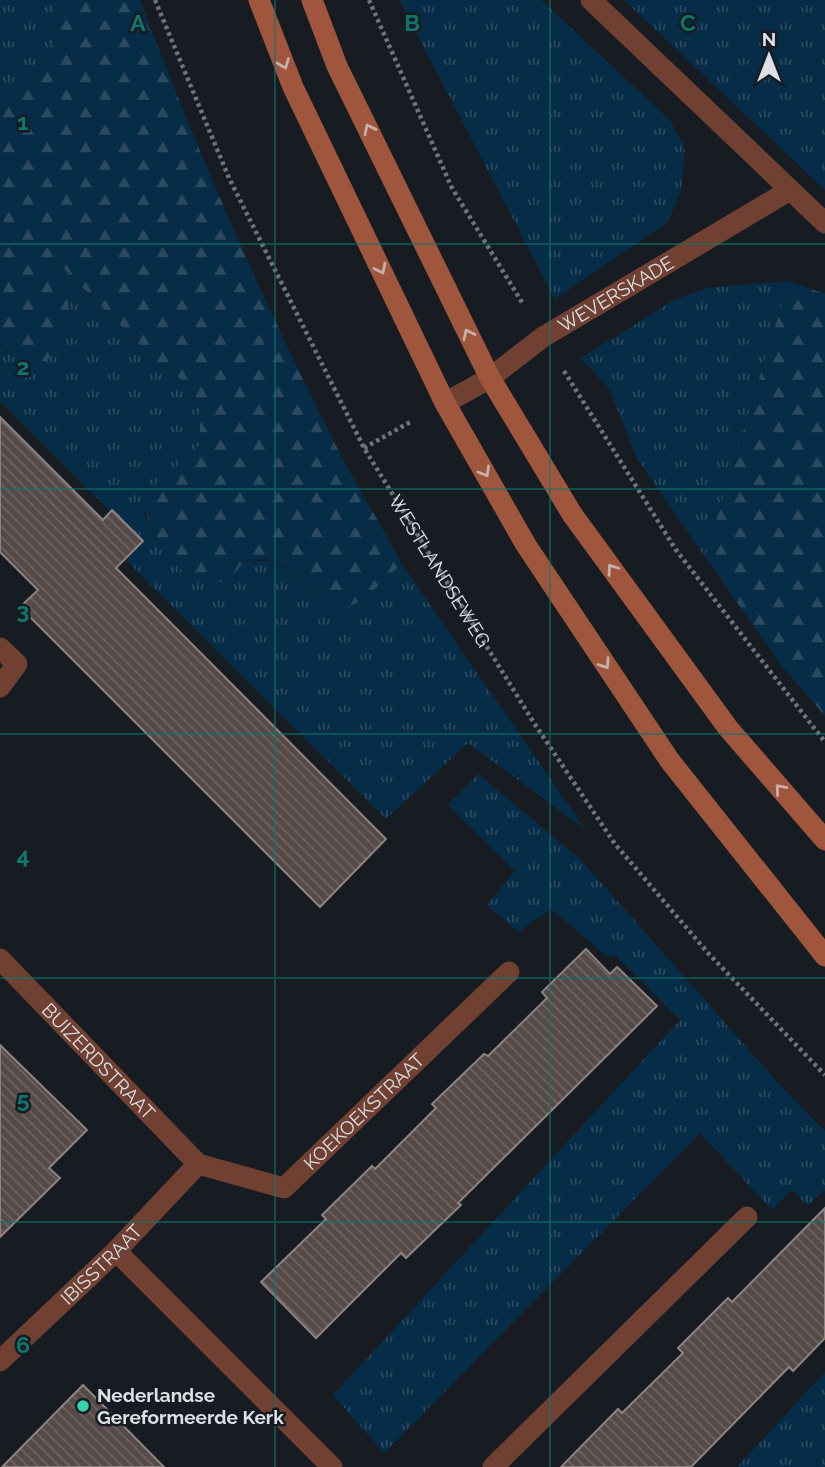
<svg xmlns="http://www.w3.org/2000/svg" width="825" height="1467" font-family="Raleway,sans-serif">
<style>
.grass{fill:url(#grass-tufts)}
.forest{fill:url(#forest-firs)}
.building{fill:url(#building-back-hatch);stroke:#8e8380;stroke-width:2}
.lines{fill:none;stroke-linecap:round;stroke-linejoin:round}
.path{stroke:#6f7479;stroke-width:4.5;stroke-dasharray:3.5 3.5;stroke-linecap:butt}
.minor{stroke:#704132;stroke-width:21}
.secondary{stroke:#a0553d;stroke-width:21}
.oneway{stroke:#c8b0aa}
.grid{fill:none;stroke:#0f766e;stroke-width:2;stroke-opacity:0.55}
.poi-dot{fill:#36d4a7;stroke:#161c22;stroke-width:2.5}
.labels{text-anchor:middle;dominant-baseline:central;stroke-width:5;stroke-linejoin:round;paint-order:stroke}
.street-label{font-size:19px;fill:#dde1e5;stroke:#161c22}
.poi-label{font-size:19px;font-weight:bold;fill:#dde1e5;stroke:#161c22;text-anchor:start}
.grid-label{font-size:23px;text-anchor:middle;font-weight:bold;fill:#0f766e;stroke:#161c22;stroke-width:5;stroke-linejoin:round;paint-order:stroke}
</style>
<defs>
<pattern id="grass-tufts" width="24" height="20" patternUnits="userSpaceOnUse" patternTransform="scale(1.75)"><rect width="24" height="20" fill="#072c47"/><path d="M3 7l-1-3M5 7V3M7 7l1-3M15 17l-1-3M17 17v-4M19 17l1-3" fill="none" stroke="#2b4a61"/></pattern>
<pattern id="forest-firs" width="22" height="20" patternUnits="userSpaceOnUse" patternTransform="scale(1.75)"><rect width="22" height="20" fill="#072c47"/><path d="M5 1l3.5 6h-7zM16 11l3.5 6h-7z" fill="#2b4a61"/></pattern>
<pattern id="building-back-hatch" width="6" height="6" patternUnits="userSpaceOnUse" patternTransform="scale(1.75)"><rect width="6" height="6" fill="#554a48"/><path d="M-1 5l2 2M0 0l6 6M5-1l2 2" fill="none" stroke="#6d6462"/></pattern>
</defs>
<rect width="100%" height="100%" fill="#161c22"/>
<path class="grass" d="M 0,0 L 50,0 L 52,5 L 53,41 L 40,68 L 0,116 Z
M 399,0 L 541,0 L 670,120 L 685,149 L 681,190 L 668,222 L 555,299 Z
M 624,0 L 825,0 L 825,190 Z
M 53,259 L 158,363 L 192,387 L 200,412 L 200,445 L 180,465 L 144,514 L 155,538 L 178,567 L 273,560 L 291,572 L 318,600 L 355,604 L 402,564 L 585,829 L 468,743 L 386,819 L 123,557 L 139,540 L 0,401 L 0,345 L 7,352 Z
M 789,281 L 705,557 L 637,458 L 609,389 L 581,358 L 674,300 L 707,288 Z
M 478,774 L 582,861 L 780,1085 L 825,1131 L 825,1190 L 808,1206 L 792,1190 L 772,1210 L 700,1133 L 384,1453 L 333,1395 L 680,1020 L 615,955 L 608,957 L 551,909 L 518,932 L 487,905 L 515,871 L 448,805 Z
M 825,1372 L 825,1467 L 737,1467 Z"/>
<path class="forest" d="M 50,0 L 140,0 C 195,145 256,286 325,424 C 348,472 377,517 402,564 C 389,575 371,595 356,603 C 320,623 301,570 274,560 C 266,558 254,561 246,561 L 225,582 L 195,582 C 168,559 145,533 144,495 L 200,445 L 200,412 L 192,387 L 158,363 L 55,260 C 57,270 64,281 67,292 C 72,318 63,342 47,361 L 25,362 L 0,345 L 0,116 L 40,68 L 53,41 L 52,5 Z
M 789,281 L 825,294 L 825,716 L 781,665 L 705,557 Z"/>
<path class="building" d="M 0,417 L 103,520 L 112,510 L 143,541 L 116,568 L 386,839 L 320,907 L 20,607 L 38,590 L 0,552 Z
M 586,949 L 610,974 L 617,967 L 657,1006 L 458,1203 L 461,1205 L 406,1258 L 401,1253 L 316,1338 L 261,1282 L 326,1219 L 322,1215 L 372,1166 L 375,1169 L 436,1108 L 432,1104 L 484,1054 L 488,1056 L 547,998 L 542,992 Z
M 0,1045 L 87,1130 L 49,1168 L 60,1178 L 0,1237 Z
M 825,1208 L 825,1338 L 793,1371 L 789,1367 L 691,1467 L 561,1467 L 618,1409 L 622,1413 L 683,1353 L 678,1348 L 728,1298 L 732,1302 Z
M 83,1385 L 164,1467 L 2,1467 Z"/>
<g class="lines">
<g class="path">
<path id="s1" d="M 155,0 L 229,178 L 364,448 L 534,723 L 615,844 L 708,953 L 825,1075"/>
<path d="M 369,0 L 452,188 L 523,304"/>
<path d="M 564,371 L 676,550 L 825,742"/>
<path d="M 364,448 L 412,421"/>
</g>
<g class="minor">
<path d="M 591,0 L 825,223"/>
<path id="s2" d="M 445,403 L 490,378 L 543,337 L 790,190"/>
<path d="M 0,648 L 17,664 L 0,687"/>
<path id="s3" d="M 0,959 L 198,1164"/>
<path id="s4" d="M 198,1164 L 284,1188 L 509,972"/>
<path d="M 116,1251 L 332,1467"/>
<path id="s5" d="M 0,1361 L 116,1251 L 198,1164"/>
<path d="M 493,1467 L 747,1217"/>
</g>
<path class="secondary" d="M 259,0 L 293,87 L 445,403 L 526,545 L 670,761 L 825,956
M 312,0 L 337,66 L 490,378 L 572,514 L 728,728 L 825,840"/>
</g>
<defs><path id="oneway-chevron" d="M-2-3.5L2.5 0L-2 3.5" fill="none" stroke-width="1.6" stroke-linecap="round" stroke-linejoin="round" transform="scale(1.75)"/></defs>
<g class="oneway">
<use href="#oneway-chevron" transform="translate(284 64) rotate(69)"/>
<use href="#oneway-chevron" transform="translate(369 129) rotate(-116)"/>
<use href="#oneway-chevron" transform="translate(381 269) rotate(64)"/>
<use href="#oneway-chevron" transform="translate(468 334) rotate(-116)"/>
<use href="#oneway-chevron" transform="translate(485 472) rotate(60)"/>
<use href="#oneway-chevron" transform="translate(612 569) rotate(-126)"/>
<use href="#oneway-chevron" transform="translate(605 664) rotate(56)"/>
<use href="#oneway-chevron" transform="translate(780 789) rotate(-131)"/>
</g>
<path class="grid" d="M 275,0 L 275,1467M 550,0 L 550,1467M 0,244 L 825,244M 0,489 L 825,489M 0,734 L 825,734M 0,978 L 825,978M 0,1222 L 825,1222"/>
<circle class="poi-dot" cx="83" cy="1406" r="7"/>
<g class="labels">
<g class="street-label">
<text stroke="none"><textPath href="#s2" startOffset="203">WEVERSKADE</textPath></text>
<text stroke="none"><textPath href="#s1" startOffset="639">WESTLANDSEWEG</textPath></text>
<text stroke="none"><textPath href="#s3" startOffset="142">BUIZERDSTRAAT</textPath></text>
<text stroke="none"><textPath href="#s4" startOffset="200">KOEKOEKSTRAAT</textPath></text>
<text stroke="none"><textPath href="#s5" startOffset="140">IBISSTRAAT</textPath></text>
</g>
<g class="poi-label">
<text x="97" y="1395">Nederlandse<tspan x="97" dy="22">Gereformeerde Kerk</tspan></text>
</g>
</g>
<g class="grid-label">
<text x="138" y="31">A</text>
<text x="412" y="31">B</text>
<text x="688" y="31">C</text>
<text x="23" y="130">1</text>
<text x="23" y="375">2</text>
<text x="23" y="619">3</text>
<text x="23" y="864">4</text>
<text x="23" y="1108">5</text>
<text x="23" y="1353">6</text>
</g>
<g transform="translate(769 56)" stroke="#161c22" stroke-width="5" paint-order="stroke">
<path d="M0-5L12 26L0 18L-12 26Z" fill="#dde1e5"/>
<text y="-10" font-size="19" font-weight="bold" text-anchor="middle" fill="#dde1e5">N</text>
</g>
</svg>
